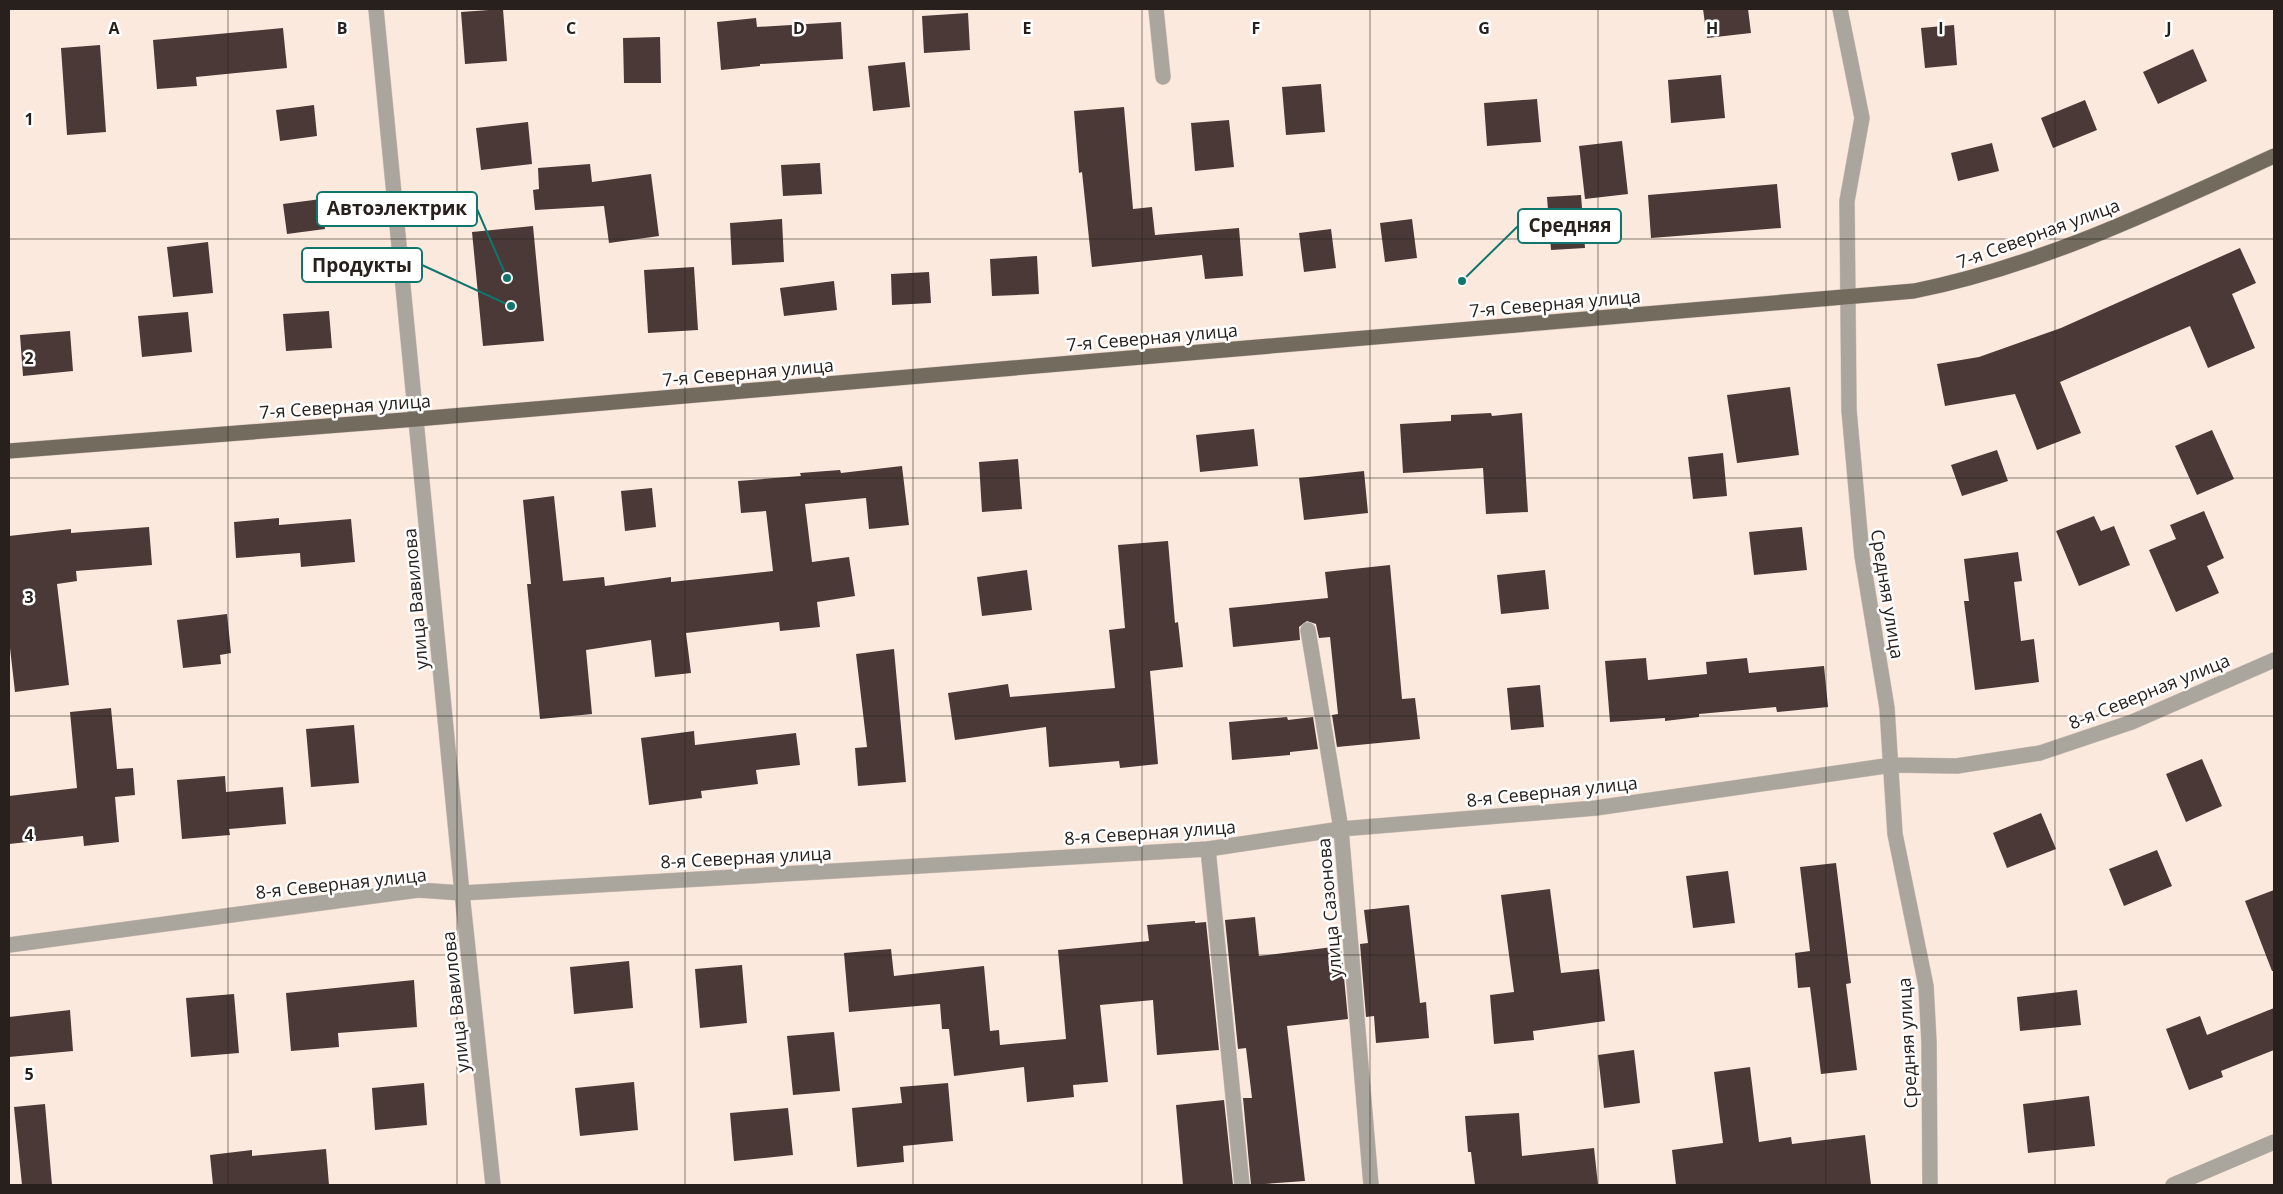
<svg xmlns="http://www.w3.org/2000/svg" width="2283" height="1194" font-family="'Open Sans',sans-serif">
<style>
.building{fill:#4b3938}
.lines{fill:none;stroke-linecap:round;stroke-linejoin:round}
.service-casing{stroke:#d6c5bb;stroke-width:16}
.minor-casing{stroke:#d6c5bb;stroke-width:16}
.tertiary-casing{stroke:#d6c5bb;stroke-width:16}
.primary-casing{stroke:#d6c5bb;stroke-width:16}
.service{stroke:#aaa69e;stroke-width:15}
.minor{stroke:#aaa69e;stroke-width:15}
.tertiary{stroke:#aaa69e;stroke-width:15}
.primary{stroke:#726b5e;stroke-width:15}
.grid{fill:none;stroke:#27201c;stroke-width:1;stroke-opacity:0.55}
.labels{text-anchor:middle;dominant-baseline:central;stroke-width:5;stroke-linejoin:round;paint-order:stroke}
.street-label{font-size:18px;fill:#27201c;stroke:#fff}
.grid-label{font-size:16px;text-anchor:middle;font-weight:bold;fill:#27201c;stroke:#fff;stroke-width:5;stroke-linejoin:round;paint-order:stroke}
.leader{fill:none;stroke:#0f766e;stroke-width:2}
.callout-dot{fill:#0f766e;stroke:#fff;stroke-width:2}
.callout{fill:#fff;stroke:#0f766e;stroke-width:2}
.callout-label{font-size:19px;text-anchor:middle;font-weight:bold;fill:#27201c}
</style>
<rect width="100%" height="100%" fill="#fce9de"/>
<path class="building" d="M 503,9 L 507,61 L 465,64 L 461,12 Z
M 1703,9 L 1748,9 L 1751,33 L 1707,38 Z
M 968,13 L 970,50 L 924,53 L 922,16 Z
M 756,18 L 757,27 L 841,22 L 843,59 L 760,64 L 760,66 L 721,70 L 717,22 Z
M 1954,25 L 1957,65 L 1925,68 L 1921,28 Z
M 283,28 L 287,68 L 196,77 L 197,86 L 157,89 L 153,40 Z
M 660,37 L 661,83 L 624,83 L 623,38 Z
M 100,45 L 106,132 L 67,135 L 61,48 Z
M 2193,49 L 2207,81 L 2158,104 L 2143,72 Z
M 905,62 L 910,107 L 873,111 L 868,66 Z
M 1721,75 L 1725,118 L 1671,123 L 1668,80 Z
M 1321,84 L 1325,132 L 1286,135 L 1282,87 Z
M 1537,99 L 1541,142 L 1487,146 L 1484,103 Z
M 2085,100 L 2097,130 L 2053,148 L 2041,118 Z
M 314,105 L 317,136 L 280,141 L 276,110 Z
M 1124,107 L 1133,209 L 1152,207 L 1155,235 L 1239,228 L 1243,276 L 1205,279 L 1202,255 L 1092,267 L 1082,172 L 1079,173 L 1074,111 Z
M 1229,120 L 1234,167 L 1195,171 L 1191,123 Z
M 528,122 L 532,164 L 481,170 L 476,128 Z
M 1622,141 L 1628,194 L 1585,199 L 1579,146 Z
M 1992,143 L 1999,171 L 1958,181 L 1951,153 Z
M 820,163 L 822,194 L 783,196 L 781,165 Z
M 590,164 L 592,182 L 651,174 L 659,236 L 609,243 L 604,206 L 535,210 L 533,190 L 539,189 L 538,168 Z
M 1777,184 L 1781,228 L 1651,238 L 1648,195 Z
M 1581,195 L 1585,248 L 1551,250 L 1547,197 Z
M 321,199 L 325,229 L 287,234 L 283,204 Z
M 782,219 L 784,262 L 732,265 L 730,223 Z
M 1412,219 L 1417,258 L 1385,262 L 1380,223 Z
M 533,226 L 544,341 L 483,346 L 472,232 Z
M 1331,229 L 1336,268 L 1304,272 L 1299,233 Z
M 208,242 L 213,293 L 173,297 L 167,247 Z
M 2240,248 L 2256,283 L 2232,294 L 2255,348 L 2208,368 L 2190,326 L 2060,382 L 2081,433 L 2037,450 L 2015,394 L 1945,406 L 1937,364 L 1979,357 L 2061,328 Z
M 1037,256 L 1039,294 L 992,296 L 990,259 Z
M 694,267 L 698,330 L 648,333 L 644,270 Z
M 929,272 L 931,303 L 892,305 L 891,274 Z
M 834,281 L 837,310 L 784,316 L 780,288 Z
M 329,311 L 332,348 L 286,351 L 283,314 Z
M 188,312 L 192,352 L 142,357 L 138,316 Z
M 70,331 L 73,371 L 23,376 L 20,335 Z
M 1790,387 L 1799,455 L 1737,463 L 1727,395 Z
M 1491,413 L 1492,416 L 1522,413 L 1528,512 L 1486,514 L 1483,468 L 1403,473 L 1400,424 L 1451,421 L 1451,415 Z
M 1254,429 L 1258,466 L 1200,472 L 1196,435 Z
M 2212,430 L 2234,479 L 2197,495 L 2175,446 Z
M 1997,450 L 2008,481 L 1962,496 L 1951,465 Z
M 1723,453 L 1727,496 L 1693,499 L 1688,457 Z
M 1018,459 L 1022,509 L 982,512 L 979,462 Z
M 902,466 L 909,525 L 869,529 L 866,498 L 805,504 L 812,562 L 849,557 L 855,596 L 817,602 L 820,627 L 780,631 L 779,622 L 686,633 L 691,673 L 655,677 L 651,640 L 586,650 L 592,714 L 540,719 L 527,584 L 531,584 L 523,500 L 554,496 L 563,581 L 604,577 L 605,586 L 671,577 L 671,582 L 773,571 L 766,511 L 741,513 L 738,481 L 801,476 L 800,473 L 840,470 L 841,473 Z
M 1364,471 L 1368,513 L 1304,520 L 1299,478 Z
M 652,488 L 656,527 L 625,531 L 621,491 Z
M 2204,511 L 2224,558 L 2207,566 L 2219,593 L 2176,612 L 2149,550 L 2176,539 L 2170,525 Z
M 2094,516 L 2101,531 L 2114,526 L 2130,565 L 2079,586 L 2056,531 Z
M 279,518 L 279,525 L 351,519 L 355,562 L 301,567 L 300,553 L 236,558 L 234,522 Z
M 149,527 L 152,565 L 76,571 L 77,581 L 57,584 L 69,685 L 15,692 L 9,639 L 9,536 L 71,529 L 71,533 Z
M 1802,527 L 1807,570 L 1754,575 L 1749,532 Z
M 1168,541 L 1175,623 L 1178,622 L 1183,667 L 1150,671 L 1158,764 L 1120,768 L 1119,761 L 1049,767 L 1046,727 L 955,740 L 948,693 L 1008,684 L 1010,697 L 1115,688 L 1109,630 L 1125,628 L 1118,545 Z
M 2018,552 L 2022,581 L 2014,582 L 2021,641 L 2034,639 L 2039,682 L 1975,690 L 1964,601 L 1969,601 L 1964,559 Z
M 1390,565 L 1402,699 L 1415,698 L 1420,739 L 1337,747 L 1332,715 L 1338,714 L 1330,637 L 1319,638 L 1316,624 L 1307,621 L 1299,627 L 1300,640 L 1233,647 L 1229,608 L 1328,598 L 1325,572 Z
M 1027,570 L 1032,610 L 982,616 L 977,577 Z
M 1545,570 L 1549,609 L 1501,614 L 1497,575 Z
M 227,614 L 231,653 L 220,655 L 221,664 L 183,668 L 177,620 Z
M 894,649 L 906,782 L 858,786 L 855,748 L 867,747 L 856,654 Z
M 1646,658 L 1648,680 L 1707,674 L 1706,662 L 1747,658 L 1749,673 L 1824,666 L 1828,707 L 1777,712 L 1776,707 L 1699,714 L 1699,717 L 1665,721 L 1665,718 L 1610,722 L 1605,661 Z
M 1540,685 L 1544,727 L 1511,730 L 1507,688 Z
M 111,708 L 117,769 L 133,768 L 135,795 L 115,797 L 119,842 L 84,846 L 83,836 L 9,844 L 9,796 L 77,788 L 70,712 Z
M 1287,717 L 1288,720 L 1313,717 L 1318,749 L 1290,752 L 1290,755 L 1232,760 L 1229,722 Z
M 354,725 L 359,783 L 311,787 L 306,729 Z
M 694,731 L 695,745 L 796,733 L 800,765 L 756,770 L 758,784 L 701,791 L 702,798 L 649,805 L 641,738 Z
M 2202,759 L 2222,806 L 2186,822 L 2166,774 Z
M 225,776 L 226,792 L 283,787 L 286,824 L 229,829 L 230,835 L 182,839 L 177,780 Z
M 2041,813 L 2056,849 L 2007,868 L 1993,833 Z
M 2157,850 L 2172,886 L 2124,906 L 2109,869 Z
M 1836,863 L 1851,983 L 1846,984 L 1857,1070 L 1821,1074 L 1810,987 L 1798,988 L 1795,953 L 1810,951 L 1800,867 Z
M 1728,871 L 1735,923 L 1693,928 L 1686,876 Z
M 1550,889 L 1561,973 L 1599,969 L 1605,1021 L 1533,1031 L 1534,1040 L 1494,1044 L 1490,995 L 1514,992 L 1501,895 Z
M 2274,890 L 2274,971 L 2272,971 L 2245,901 Z
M 1409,905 L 1420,1003 L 1426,1002 L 1429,1038 L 1376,1043 L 1374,1016 L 1366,1017 L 1360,944 L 1368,943 L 1364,910 Z
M 1255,917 L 1259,956 L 1341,946 L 1348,1019 L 1287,1026 L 1305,1181 L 1251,1185 L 1243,1098 L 1252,1098 L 1246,1048 L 1238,1049 L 1225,920 Z
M 1195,921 L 1195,923 L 1206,922 L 1219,1050 L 1157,1055 L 1153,1000 L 1100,1005 L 1108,1082 L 1073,1085 L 1074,1097 L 1027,1102 L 1024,1067 L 954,1076 L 949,1029 L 942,1029 L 940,1004 L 849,1012 L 844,953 L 891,949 L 894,976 L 984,966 L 990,1031 L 999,1030 L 1000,1045 L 1066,1039 L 1058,950 L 1149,941 L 1147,925 Z
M 629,961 L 633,1008 L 574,1014 L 570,967 Z
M 742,965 L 747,1023 L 700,1028 L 695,969 Z
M 414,980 L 417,1027 L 338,1033 L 339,1047 L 291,1051 L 286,993 Z
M 2077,990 L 2081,1025 L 2020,1031 L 2017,997 Z
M 234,994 L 239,1053 L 191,1057 L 186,998 Z
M 2274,1008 L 2274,1050 L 2221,1071 L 2223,1077 L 2189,1090 L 2166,1029 L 2200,1016 L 2207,1035 Z
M 70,1010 L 73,1051 L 9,1057 L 9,1017 Z
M 834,1032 L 840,1091 L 793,1095 L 787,1036 Z
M 1634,1050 L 1640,1103 L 1604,1108 L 1598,1055 Z
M 1750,1067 L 1759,1142 L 1791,1137 L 1792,1144 L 1865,1135 L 1871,1185 L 1676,1185 L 1672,1150 L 1723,1143 L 1714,1072 Z
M 634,1082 L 638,1130 L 580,1136 L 575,1088 Z
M 424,1083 L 427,1125 L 375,1130 L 372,1088 Z
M 948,1083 L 953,1141 L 903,1146 L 904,1162 L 857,1167 L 852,1108 L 902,1103 L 900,1087 Z
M 2089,1096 L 2095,1146 L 2028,1153 L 2023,1104 Z
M 1224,1100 L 1233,1185 L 1183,1185 L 1176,1105 Z
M 45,1104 L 52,1185 L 22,1185 L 14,1107 Z
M 788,1108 L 793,1155 L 734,1161 L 730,1113 Z
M 1519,1113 L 1522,1156 L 1594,1148 L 1598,1185 L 1475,1185 L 1471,1152 L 1468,1152 L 1465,1116 Z
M 326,1149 L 329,1185 L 213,1185 L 210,1155 L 252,1150 L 252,1156 Z"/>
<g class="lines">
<defs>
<path id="service" d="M 1156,9 L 1163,77
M 1308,630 L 1341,829
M 1208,849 L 1242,1185"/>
<path id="minor" d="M 1840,9 L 1862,118 L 1847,201 L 1849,410 L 1862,556 L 1887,708 L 1895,834 L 1926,986 L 1929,1042 L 1930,1185
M 1341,829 L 1371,1185
M 9,945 L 418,890 L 462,893 L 1208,849 L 1341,829 L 1596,808 L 1892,765 L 1957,766 L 2040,753 L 2132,722 L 2274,660
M 2173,1185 L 2274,1142"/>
<path id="tertiary" d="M 376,9 L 462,893 L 493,1185"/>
<path id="primary" d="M 9,451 L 417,419 L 1914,291 C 2040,266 2158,209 2274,156"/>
</defs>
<use href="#service" class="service-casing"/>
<use href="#minor" class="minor-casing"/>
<use href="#tertiary" class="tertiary-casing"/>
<use href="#primary" class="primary-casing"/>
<use href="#service" class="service"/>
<use href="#minor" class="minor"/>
<use href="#tertiary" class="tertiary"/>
<use href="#primary" class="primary"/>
</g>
<path class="grid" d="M 228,9 L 228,1185M 457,9 L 457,1185M 685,9 L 685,1185M 913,9 L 913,1185M 1142,9 L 1142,1185M 1370,9 L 1370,1185M 1598,9 L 1598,1185M 1826,9 L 1826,1185M 2055,9 L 2055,1185M 9,239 L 2274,239M 9,478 L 2274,478M 9,716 L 2274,716M 9,955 L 2274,955"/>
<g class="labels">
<g class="street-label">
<text transform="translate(2038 233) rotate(-20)">7-я Северная улица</text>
<text transform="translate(1555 303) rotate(-5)">7-я Северная улица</text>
<text transform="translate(1152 337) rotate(-5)">7-я Северная улица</text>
<text transform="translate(748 372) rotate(-5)">7-я Северная улица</text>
<text transform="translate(345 406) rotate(-4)">7-я Северная улица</text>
<text transform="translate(1888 594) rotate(81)">Средняя улица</text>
<text transform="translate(415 599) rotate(-95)">улица Вавилова</text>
<text transform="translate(2149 691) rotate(-22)">8-я Северная улица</text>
<text transform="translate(1552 791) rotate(-6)">8-я Северная улица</text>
<text transform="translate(1150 832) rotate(-4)">8-я Северная улица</text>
<text transform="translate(746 857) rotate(-3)">8-я Северная улица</text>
<text transform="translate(341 883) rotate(-6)">8-я Северная улица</text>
<text transform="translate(1329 908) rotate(-95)">улица Сазонова</text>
<text transform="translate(455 1002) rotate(-96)">улица Вавилова</text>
<text transform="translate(1907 1043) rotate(-93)">Средняя улица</text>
</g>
</g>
<g class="grid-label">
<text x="114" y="34">A</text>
<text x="342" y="34">B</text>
<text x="571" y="34">C</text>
<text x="799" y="34">D</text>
<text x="1027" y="34">E</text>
<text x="1256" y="34">F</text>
<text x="1484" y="34">G</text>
<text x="1712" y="34">H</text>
<text x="1941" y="34">I</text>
<text x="2169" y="34">J</text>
<text x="29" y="125">1</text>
<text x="29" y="364">2</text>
<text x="29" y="603">3</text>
<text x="29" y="841">4</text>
<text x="29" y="1080">5</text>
</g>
<path class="leader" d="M507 278L477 209M1462 281L1518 226M511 306L422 265"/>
<g class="callout-dot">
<circle cx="507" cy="278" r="5"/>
<circle cx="1462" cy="281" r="5"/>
<circle cx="511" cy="306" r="5"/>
</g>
<g class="callout">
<rect x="317" y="192" width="160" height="34" rx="5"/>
<rect x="1518" y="209" width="103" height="34" rx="5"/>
<rect x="302" y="248" width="120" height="34" rx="5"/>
</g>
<g class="callout-label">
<text x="397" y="215">Автоэлектрик</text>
<text x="1570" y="232">Средняя</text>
<text x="362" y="272">Продукты</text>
</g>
<rect width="2283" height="1194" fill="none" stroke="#27201c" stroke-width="20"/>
</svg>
